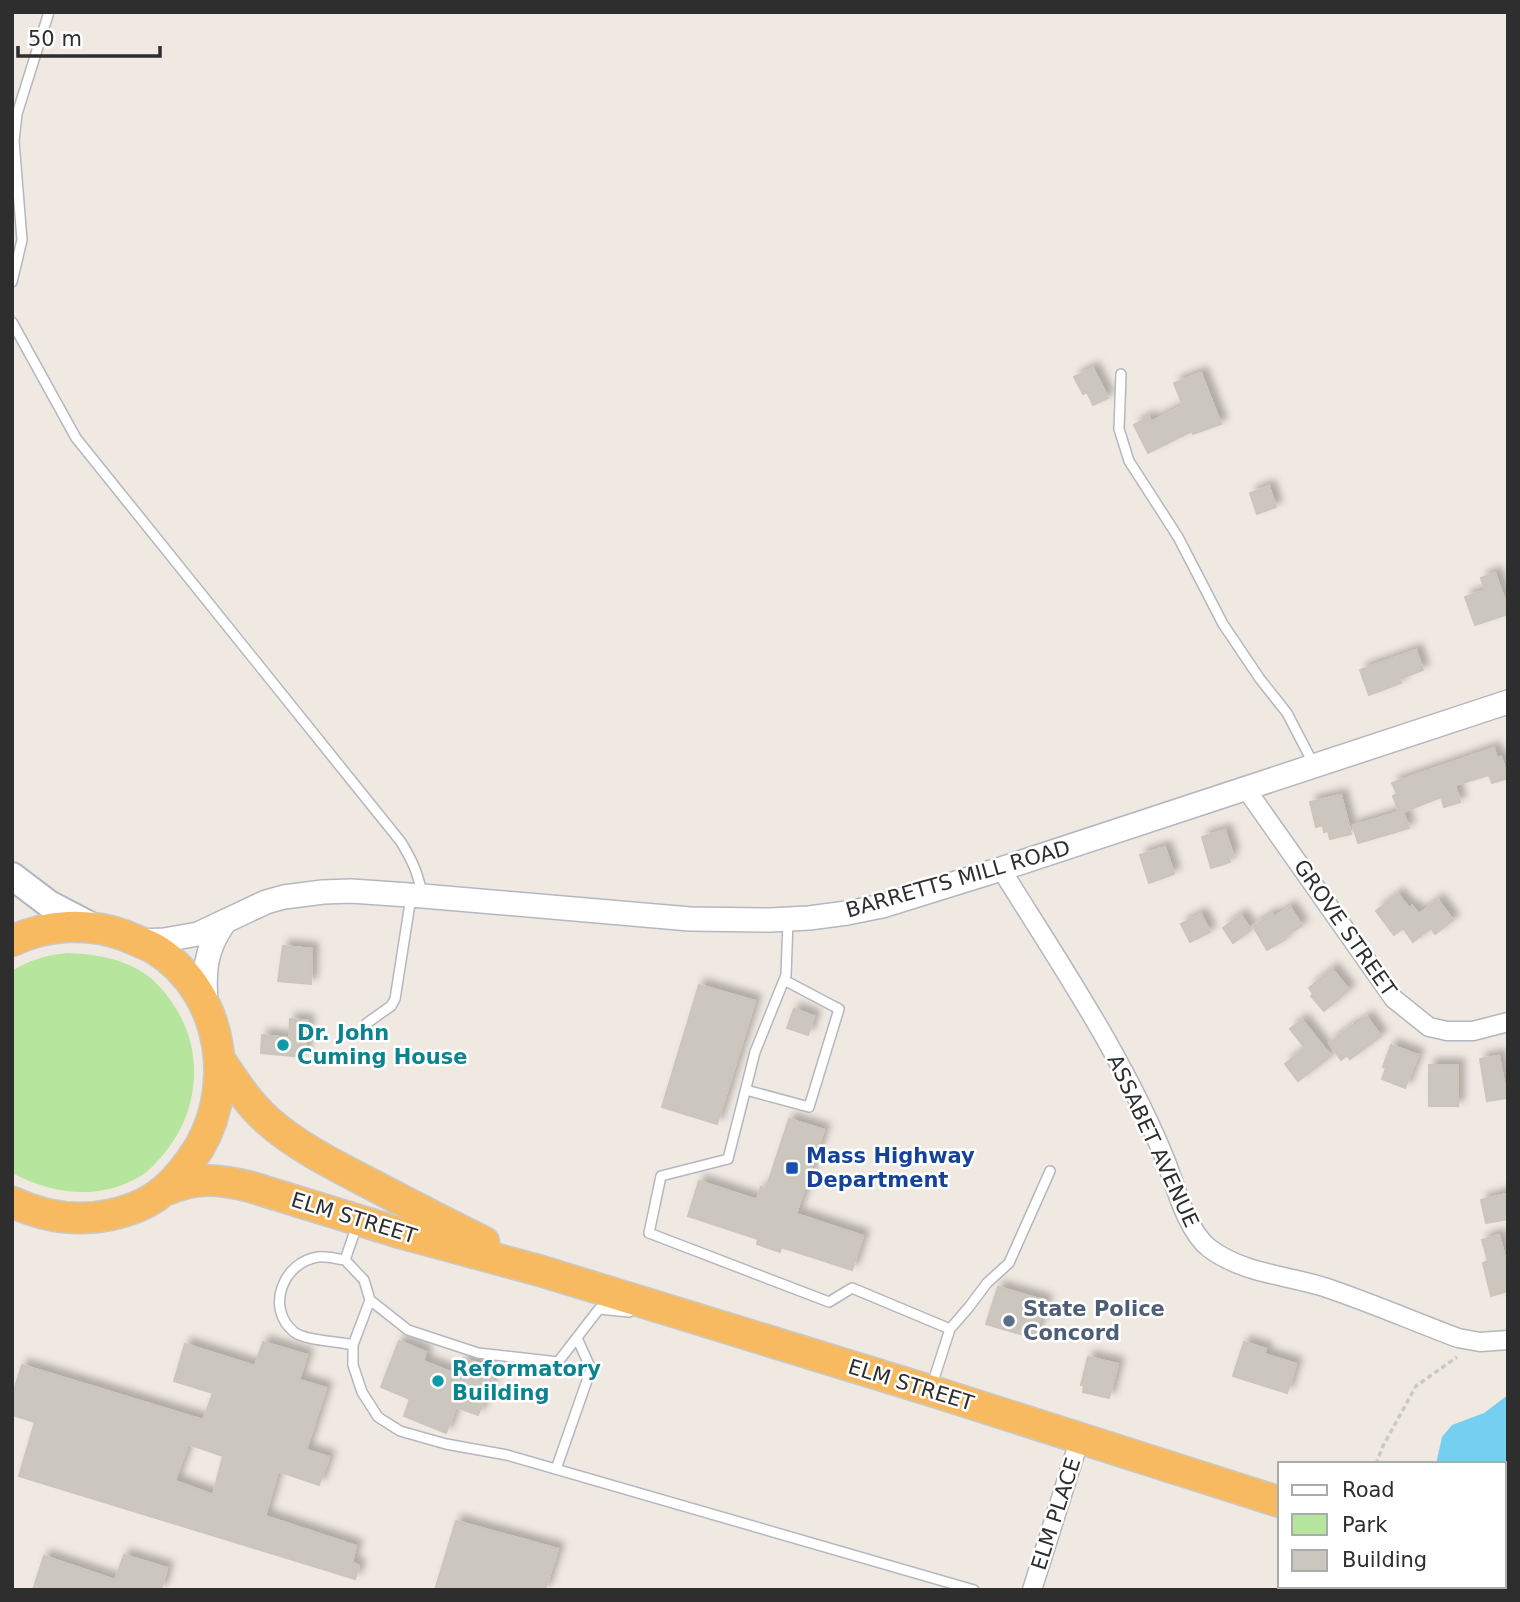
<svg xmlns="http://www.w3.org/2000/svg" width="1520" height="1602" font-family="'DejaVu Sans',sans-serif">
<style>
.green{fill:#b6e59e}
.water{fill:#75cff0}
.building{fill:#cbc7bf;stroke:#cbc5ba;stroke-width:2;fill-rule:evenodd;filter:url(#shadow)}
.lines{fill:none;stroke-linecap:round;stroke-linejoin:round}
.service-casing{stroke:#b4b7c1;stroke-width:12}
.minor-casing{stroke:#b4b7c1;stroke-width:21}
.tertiary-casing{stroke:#b4b7c1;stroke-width:26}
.secondary-casing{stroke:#b4b7c1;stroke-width:30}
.trunk-casing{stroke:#c9c9c9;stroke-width:33}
.path{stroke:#c9c9c9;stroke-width:3.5;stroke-dasharray:5 3.5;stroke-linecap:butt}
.service{stroke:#fff;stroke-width:9}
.minor{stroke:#fff;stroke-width:18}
.tertiary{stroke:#fff;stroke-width:23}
.secondary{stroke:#fff;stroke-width:26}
.trunk{stroke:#f8ba60;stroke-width:30}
.culture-dot{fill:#0f9aa8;stroke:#fff;stroke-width:2.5}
.transit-dot{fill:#1a4fb4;stroke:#fff;stroke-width:2.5}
.service-dot{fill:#5c6f8a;stroke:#fff;stroke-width:2.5}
.labels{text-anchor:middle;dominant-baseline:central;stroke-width:5;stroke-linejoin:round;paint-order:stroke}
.street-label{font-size:21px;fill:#2e2e2e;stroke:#fff}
.culture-label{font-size:21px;font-weight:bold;fill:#0d838f;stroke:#fff;text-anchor:start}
.transit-label{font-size:21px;font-weight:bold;fill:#164399;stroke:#fff;text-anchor:start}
.service-label{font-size:21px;font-weight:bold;fill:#4e5e75;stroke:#fff;text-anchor:start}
</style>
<defs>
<filter id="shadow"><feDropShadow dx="6" dy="-6" stdDeviation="3.5" flood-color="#0004"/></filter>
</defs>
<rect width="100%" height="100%" fill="#efe9e1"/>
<path class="green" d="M 67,953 C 93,954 116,957 139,970 C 155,979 169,996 178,1012 C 205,1058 197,1116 162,1156 C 155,1164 148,1172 139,1177 C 97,1201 53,1194 12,1173 L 12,971 C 29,960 47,955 67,953 Z"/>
<path class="water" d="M 1508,1395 L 1508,1562 L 1504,1568 L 1504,1464 L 1436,1464 L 1442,1437 L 1452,1425 L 1484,1413 Z
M 1374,1586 L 1494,1586 L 1492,1590 L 1364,1590 Z"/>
<path class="building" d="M 1093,368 L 1108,398 L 1093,405 L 1087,392 L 1083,394 L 1074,377 Z
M 1201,373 L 1221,424 L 1193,434 L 1192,431 L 1148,453 L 1134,425 L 1149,417 L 1151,422 L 1183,406 L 1174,383 Z
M 1269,486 L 1276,507 L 1257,514 L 1250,493 Z
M 1495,573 L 1508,609 L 1508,614 L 1475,625 L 1465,597 L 1485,590 L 1481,578 Z
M 1416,650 L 1423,670 L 1399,679 L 1401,683 L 1369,695 L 1360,670 Z
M 1494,748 L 1497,759 L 1501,757 L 1508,778 L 1492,783 L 1489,775 L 1455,785 L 1460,802 L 1444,807 L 1441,797 L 1403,812 L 1409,828 L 1358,843 L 1353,826 L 1399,812 L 1393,796 L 1397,794 L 1392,783 Z
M 1341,795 L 1351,834 L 1330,839 L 1328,831 L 1324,832 L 1323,825 L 1316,827 L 1310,802 Z
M 1225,830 L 1233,855 L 1228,857 L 1230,862 L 1211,868 L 1202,837 Z
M 1165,847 L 1174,874 L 1149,883 L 1140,855 Z
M 1398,894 L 1410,909 L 1412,906 L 1419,914 L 1438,900 L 1453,920 L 1435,934 L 1431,928 L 1413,942 L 1403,928 L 1394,935 L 1376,911 Z
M 1290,907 L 1302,926 L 1285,936 L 1286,939 L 1267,950 L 1253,926 L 1272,914 L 1274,917 Z
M 1201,914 L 1210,932 L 1190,942 L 1181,924 Z
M 1241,915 L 1251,930 L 1233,943 L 1223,928 Z
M 283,946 L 312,949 L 311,984 L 278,981 Z
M 1332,969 L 1349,990 L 1324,1011 L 1311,996 L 1313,994 L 1309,988 Z
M 699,985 L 755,1001 L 717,1124 L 662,1107 Z
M 794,1009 L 814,1016 L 808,1035 L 787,1028 Z
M 1367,1017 L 1381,1036 L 1350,1059 L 1347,1055 L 1341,1060 L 1329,1043 L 1353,1025 L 1354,1027 Z
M 290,1019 L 308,1021 L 304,1057 L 261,1053 L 262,1035 L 289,1038 Z
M 1302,1020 L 1331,1056 L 1298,1081 L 1285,1064 L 1305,1048 L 1290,1029 Z
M 1391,1045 L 1418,1055 L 1405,1088 L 1382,1079 L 1386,1068 L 1383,1067 Z
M 1499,1056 L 1507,1098 L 1487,1101 L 1480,1059 Z
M 1429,1065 L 1458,1065 L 1458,1106 L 1429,1106 Z
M 789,1119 L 824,1130 L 796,1214 L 863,1236 L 852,1270 L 781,1247 L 780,1252 L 757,1244 L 758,1239 L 688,1216 L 699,1181 L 757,1200 L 761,1187 L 766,1189 Z
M 1506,1194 L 1508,1202 L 1508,1219 L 1486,1223 L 1481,1200 Z
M 1499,1235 L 1505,1258 L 1508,1257 L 1508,1291 L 1491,1296 L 1483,1263 L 1488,1261 L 1482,1240 Z
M 998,1287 L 1046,1301 L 1034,1338 L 986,1324 Z
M 399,1341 L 426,1352 L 423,1361 L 458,1375 L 464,1358 L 496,1371 L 478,1415 L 456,1407 L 446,1433 L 404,1416 L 410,1399 L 381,1387 Z
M 263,1342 L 307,1355 L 299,1380 L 326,1388 L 306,1450 L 329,1457 L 319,1485 L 278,1471 L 265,1516 L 356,1546 L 352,1562 L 359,1566 L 355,1579 L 19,1476 L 35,1422 L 12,1415 L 12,1397 L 22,1365 L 203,1420 L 213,1393 L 174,1381 L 185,1344 L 255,1366 ZM 188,1444 L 223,1456 L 213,1495 L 175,1481 Z
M 1244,1342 L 1266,1349 L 1264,1354 L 1296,1364 L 1287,1393 L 1233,1376 Z
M 1088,1357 L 1118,1364 L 1109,1398 L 1083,1392 L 1084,1385 L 1081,1385 Z
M 456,1521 L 558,1549 L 545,1590 L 435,1590 Z
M 124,1555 L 167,1568 L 161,1590 L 33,1590 L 44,1556 L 115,1580 Z"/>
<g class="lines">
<defs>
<path id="service" d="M 12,282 L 22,240 L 14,141 L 17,114 L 49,12
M 12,322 L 76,438 L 401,842 C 412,860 418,873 422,894
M 1121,374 L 1119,429 L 1129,461 L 1178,537 L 1223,624 L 1260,679 L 1287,713 L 1314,765
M 788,921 L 786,975 L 755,1052 L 728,1159 L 661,1176 L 649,1233 L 829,1302 L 852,1288 L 950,1329 L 931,1388
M 367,1023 L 391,1006 L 395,999 L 411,897
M 746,1090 L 809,1107 L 839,1009 L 784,980
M 357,1225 L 345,1260 L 364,1280 L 370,1300 L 353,1345 L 353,1365 L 362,1392 L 378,1417 L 400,1431 L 446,1444 L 507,1455 L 974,1590
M 345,1260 C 337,1259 327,1256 318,1257 C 283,1262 265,1308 294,1332 C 306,1341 337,1341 353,1345
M 370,1300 L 408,1330 L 478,1353 L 558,1362 L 599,1309 L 629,1312
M 950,1329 L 969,1307 L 987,1283 L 1009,1263 L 1050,1171
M 556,1469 L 591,1369 L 577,1338"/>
<path id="minor" d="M 1246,789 L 1394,999 L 1429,1027 L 1447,1031 L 1473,1031 L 1508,1022
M 1001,869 C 1060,964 1125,1059 1167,1164 C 1176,1189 1188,1232 1209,1248 C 1242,1273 1285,1275 1324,1287 C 1369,1302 1413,1321 1458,1338 L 1480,1342 L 1508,1340
M 1032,1590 L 1080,1438"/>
<path id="tertiary" d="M 138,941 L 164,940 L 198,934 L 266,902 L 284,897 L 323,892 L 351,891 L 423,896 L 690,919 L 770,920 L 809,918 L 847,913 L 882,906 L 1001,869 L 1508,702
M 206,1006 C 204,973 204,951 224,923"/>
<path id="secondary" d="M 12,876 L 49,904 L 95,928"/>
<path id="trunk" d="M 12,941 C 47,924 89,922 126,936 C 135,940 146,944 155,949 C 226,993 239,1095 191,1160 C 169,1191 148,1207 110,1215 C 76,1222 44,1217 12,1202
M 220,1060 C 234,1081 248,1103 267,1120 C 295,1145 330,1163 363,1180 C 403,1201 443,1222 484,1242
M 166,1190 C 198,1177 217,1179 251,1187 L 397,1232 L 541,1271 L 935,1392 L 1280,1502
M 1504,1575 L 1508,1577"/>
</defs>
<use href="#service" class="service-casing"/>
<use href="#minor" class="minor-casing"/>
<use href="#tertiary" class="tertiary-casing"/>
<use href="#secondary" class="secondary-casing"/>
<use href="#trunk" class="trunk-casing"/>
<path class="path" d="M 1376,1464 L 1383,1446 L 1416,1386 L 1457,1357"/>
<use href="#service" class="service"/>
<use href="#minor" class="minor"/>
<use href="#tertiary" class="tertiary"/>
<use href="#secondary" class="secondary"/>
<use href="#trunk" class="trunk"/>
</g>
<g class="culture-dot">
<circle cx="283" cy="1045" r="7"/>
<circle cx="438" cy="1381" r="7"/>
</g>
<rect class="transit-dot" x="785" y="1161" width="14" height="14" rx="3.5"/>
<circle class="service-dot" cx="1009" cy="1321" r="7"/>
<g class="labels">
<g class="street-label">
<text transform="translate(958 879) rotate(-16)">BARRETTS MILL ROAD</text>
<text transform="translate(1345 928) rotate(55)">GROVE STREET</text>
<text transform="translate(1153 1141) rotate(65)">ASSABET AVENUE</text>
<text transform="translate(354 1218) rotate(17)">ELM STREET</text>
<text transform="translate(911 1385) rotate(17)">ELM STREET</text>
<text transform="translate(1056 1514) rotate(-72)">ELM PLACE</text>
</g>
<g class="culture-label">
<text x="297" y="1033">Dr. John<tspan x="297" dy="24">Cuming House</tspan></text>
<text x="452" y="1369">Reformatory<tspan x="452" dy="24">Building</tspan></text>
</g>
<g class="transit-label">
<text x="806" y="1156">Mass Highway<tspan x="806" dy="24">Department</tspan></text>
</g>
<g class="service-label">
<text x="1023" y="1309">State Police<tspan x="1023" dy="24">Concord</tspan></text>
</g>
</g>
<rect width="1520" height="1602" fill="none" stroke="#2e2e2e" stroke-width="28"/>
<rect x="1278" y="1462" width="228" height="126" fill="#ffffff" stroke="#ababab" stroke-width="2"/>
<rect x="1292" y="1485" width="35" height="10" fill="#ffffff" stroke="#ababab" stroke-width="2"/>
<text x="1342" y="1497" font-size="21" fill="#2e2e2e">Road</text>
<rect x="1292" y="1514" width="35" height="21" fill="#b6e59e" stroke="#ababab" stroke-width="2"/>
<text x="1342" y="1532" font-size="21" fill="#2e2e2e">Park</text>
<rect x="1292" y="1550" width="35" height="21" fill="#cbc7bf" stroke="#ababab" stroke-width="2"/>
<text x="1342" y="1567" font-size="21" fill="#2e2e2e">Building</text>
<path d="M18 46v10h142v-10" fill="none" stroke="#2e2e2e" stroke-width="3.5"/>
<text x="28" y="46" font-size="21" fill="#2e2e2e" stroke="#ffffff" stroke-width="5" paint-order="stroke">50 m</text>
</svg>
